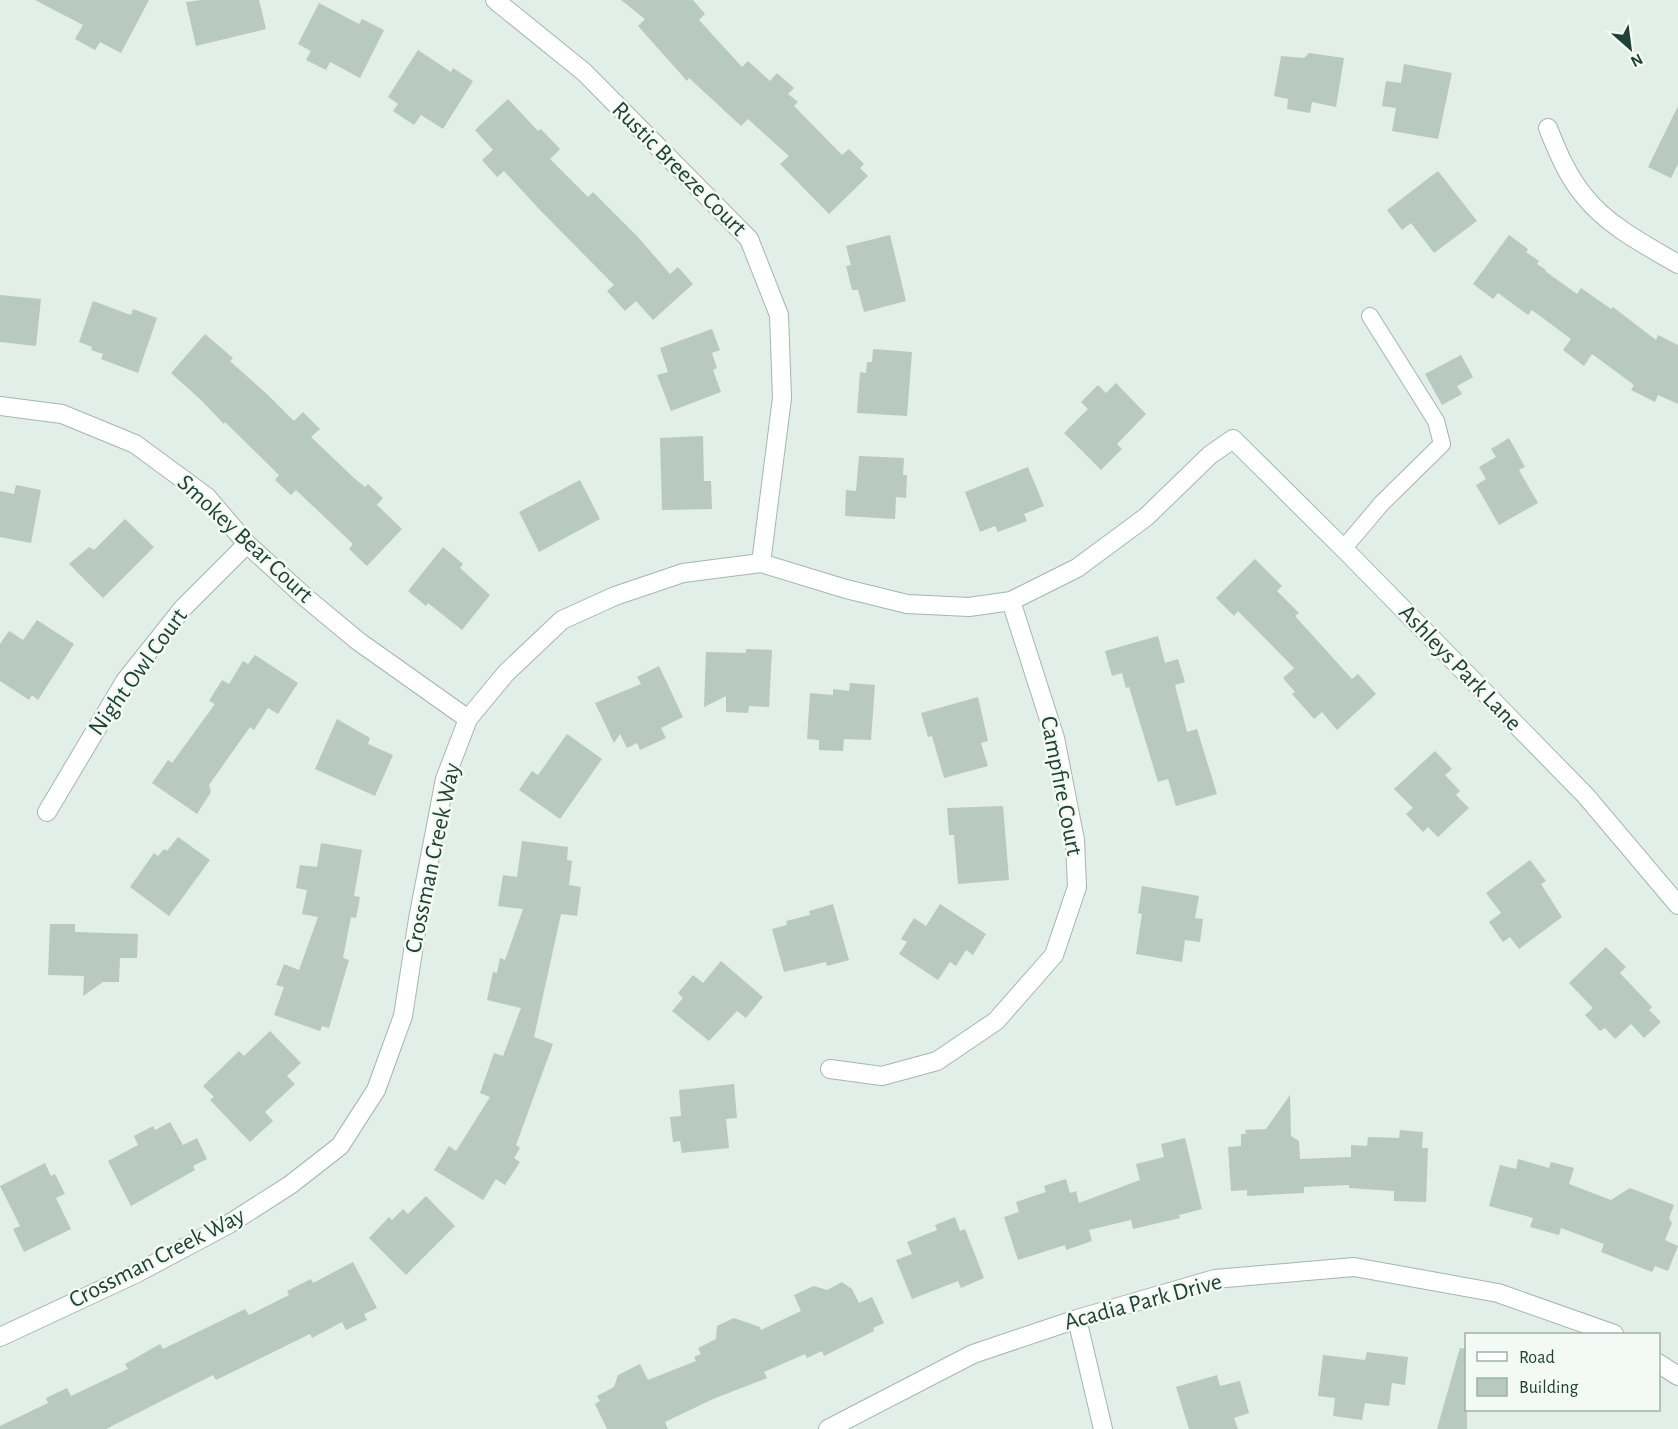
<svg xmlns="http://www.w3.org/2000/svg" width="1678" height="1429" font-family="'Alegreya Sans',sans-serif">
<style>
.building{fill:#b7c9c1}
.lines{fill:none;stroke-linecap:round;stroke-linejoin:round}
.lane-casing{stroke:#a4b7af;stroke-width:18}
.street-casing{stroke:#a4b7af;stroke-width:20}
.lane{stroke:#fff;stroke-width:16}
.street{stroke:#fff;stroke-width:18}
.labels{text-anchor:middle;dominant-baseline:central;stroke-width:5;stroke-linejoin:round;paint-order:stroke}
.street-label{font-size:24px;fill:#204136;stroke:#f3faf6}
</style>
<rect width="100%" height="100%" fill="#e2eee8"/>
<path class="building" d="M 35,0 L 149,0 L 121,53 L 100,42 L 95,50 L 75,39 L 83,25 Z
M 202,0 L 259,0 L 266,29 L 196,46 L 186,2 Z
M 621,0 L 693,0 L 705,14 L 699,20 L 742,67 L 748,61 L 770,81 L 777,73 L 794,88 L 788,94 L 798,102 L 794,106 L 842,155 L 849,149 L 864,164 L 860,168 L 868,176 L 829,214 L 780,164 L 789,156 L 748,119 L 741,126 L 689,78 L 687,81 L 638,26 L 645,19 Z
M 319,3 L 359,24 L 362,19 L 384,30 L 360,78 L 330,62 L 326,70 L 306,60 L 311,51 L 298,44 Z
M 418,50 L 451,72 L 453,68 L 473,81 L 443,129 L 421,115 L 414,125 L 393,111 L 398,104 L 388,97 Z
M 1309,53 L 1344,58 L 1336,107 L 1312,102 L 1310,113 L 1287,109 L 1288,99 L 1274,96 L 1281,56 L 1304,58 Z
M 1404,64 L 1452,73 L 1438,139 L 1392,131 L 1396,108 L 1382,106 L 1386,81 L 1401,83 Z
M 508,99 L 538,131 L 541,129 L 560,149 L 550,159 L 588,197 L 593,192 L 637,236 L 670,274 L 678,267 L 693,284 L 653,320 L 636,301 L 625,311 L 607,291 L 614,285 L 539,209 L 504,171 L 497,177 L 482,160 L 493,150 L 475,130 Z
M 1678,106 L 1678,164 L 1671,178 L 1648,167 Z
M 1438,171 L 1477,221 L 1434,253 L 1411,223 L 1402,230 L 1387,210 Z
M 890,235 L 906,301 L 864,312 L 858,290 L 852,290 L 846,266 L 851,265 L 846,246 Z
M 1509,235 L 1528,249 L 1526,252 L 1539,261 L 1537,264 L 1546,270 L 1545,271 L 1577,294 L 1581,288 L 1611,309 L 1613,307 L 1656,340 L 1658,335 L 1678,345 L 1678,404 L 1658,395 L 1655,402 L 1631,390 L 1634,385 L 1592,354 L 1584,366 L 1563,350 L 1571,339 L 1532,310 L 1528,315 L 1498,293 L 1493,299 L 1473,284 Z
M 0,295 L 41,299 L 36,346 L 0,342 Z
M 93,301 L 131,315 L 133,309 L 157,318 L 138,373 L 101,359 L 103,354 L 91,350 L 92,347 L 79,342 Z
M 712,329 L 720,350 L 712,353 L 717,368 L 713,370 L 721,392 L 671,411 L 657,375 L 668,372 L 660,348 Z
M 205,334 L 233,358 L 230,361 L 268,395 L 294,421 L 303,412 L 320,429 L 311,437 L 354,478 L 365,487 L 368,484 L 383,498 L 377,505 L 402,529 L 367,566 L 349,549 L 353,544 L 296,490 L 291,495 L 275,480 L 279,475 L 225,422 L 224,424 L 201,400 L 171,373 Z
M 873,349 L 912,352 L 907,416 L 857,413 L 860,372 L 866,373 L 867,362 L 872,362 Z
M 1461,355 L 1473,377 L 1457,386 L 1462,394 L 1442,405 L 1425,374 Z
M 1116,383 L 1146,414 L 1117,444 L 1122,449 L 1101,470 L 1064,433 L 1088,409 L 1081,402 L 1098,385 L 1106,393 Z
M 703,436 L 704,481 L 711,481 L 712,509 L 662,510 L 660,438 Z
M 1509,438 L 1525,467 L 1519,470 L 1538,503 L 1499,525 L 1476,485 L 1486,479 L 1479,467 L 1496,457 L 1491,449 Z
M 859,456 L 904,458 L 903,475 L 907,475 L 906,498 L 896,497 L 895,519 L 845,516 L 846,490 L 856,491 Z
M 1028,467 L 1044,506 L 1024,514 L 1027,521 L 998,532 L 995,526 L 980,532 L 965,492 Z
M 580,480 L 600,519 L 539,552 L 519,512 Z
M 16,485 L 41,490 L 31,543 L 0,537 L 0,491 L 14,494 Z
M 125,519 L 154,547 L 103,598 L 69,564 L 89,547 L 94,550 Z
M 443,547 L 463,564 L 460,568 L 490,595 L 462,630 L 428,603 L 426,606 L 408,591 Z
M 1255,559 L 1282,586 L 1277,591 L 1299,613 L 1295,616 L 1352,679 L 1358,674 L 1376,694 L 1337,730 L 1322,712 L 1314,719 L 1292,694 L 1295,692 L 1283,678 L 1294,668 L 1238,611 L 1234,616 L 1216,598 Z
M 37,620 L 74,644 L 38,700 L 32,695 L 29,700 L 0,681 L 0,644 L 9,631 L 23,640 Z
M 1158,636 L 1165,663 L 1178,659 L 1185,682 L 1175,685 L 1187,732 L 1197,729 L 1217,794 L 1176,806 L 1168,779 L 1158,782 L 1129,687 L 1126,688 L 1122,673 L 1112,676 L 1105,651 Z
M 746,649 L 772,650 L 769,707 L 749,706 L 748,713 L 726,712 L 726,696 L 704,707 L 706,652 L 746,653 Z
M 255,655 L 298,683 L 278,714 L 268,708 L 254,730 L 250,727 L 209,785 L 211,792 L 197,814 L 152,783 L 168,760 L 172,763 L 215,704 L 209,701 L 222,680 L 229,684 L 243,661 L 248,664 Z
M 659,666 L 683,717 L 661,728 L 666,738 L 640,750 L 637,743 L 627,748 L 620,734 L 614,743 L 595,703 L 641,684 L 637,677 Z
M 850,683 L 875,685 L 871,740 L 844,739 L 843,751 L 819,750 L 819,740 L 807,739 L 810,693 L 833,695 L 833,689 L 849,691 Z
M 978,697 L 988,741 L 981,743 L 988,766 L 944,778 L 932,736 L 928,737 L 921,713 Z
M 337,719 L 370,738 L 368,744 L 393,755 L 375,796 L 315,769 Z
M 567,734 L 602,759 L 560,819 L 519,790 L 532,771 L 538,775 Z
M 1435,751 L 1452,769 L 1445,775 L 1460,791 L 1456,795 L 1469,808 L 1438,837 L 1428,827 L 1423,832 L 1406,814 L 1413,808 L 1394,789 Z
M 1003,806 L 1009,880 L 958,884 L 954,835 L 949,835 L 947,808 Z
M 178,837 L 210,860 L 169,916 L 130,887 L 154,853 L 158,856 L 164,849 L 167,851 Z
M 522,841 L 568,847 L 567,860 L 572,861 L 569,885 L 581,887 L 577,916 L 561,914 L 534,1037 L 553,1044 L 516,1145 L 520,1148 L 514,1158 L 520,1162 L 505,1185 L 496,1179 L 483,1200 L 434,1170 L 449,1146 L 456,1151 L 490,1097 L 480,1093 L 494,1053 L 503,1056 L 521,1008 L 487,1000 L 493,972 L 497,973 L 500,958 L 505,960 L 523,909 L 498,906 L 503,875 L 517,877 Z
M 321,843 L 362,850 L 354,896 L 360,897 L 356,918 L 351,917 L 343,958 L 349,960 L 329,1028 L 322,1026 L 320,1031 L 274,1015 L 284,987 L 276,985 L 284,964 L 299,970 L 318,917 L 302,914 L 307,890 L 296,888 L 300,865 L 317,867 Z
M 1530,860 L 1546,881 L 1541,884 L 1562,917 L 1519,949 L 1510,937 L 1503,942 L 1489,922 L 1501,913 L 1486,893 Z
M 1142,886 L 1199,896 L 1195,918 L 1203,919 L 1200,942 L 1185,940 L 1182,962 L 1136,954 L 1142,914 L 1138,913 Z
M 833,904 L 849,960 L 827,966 L 826,962 L 784,972 L 772,929 L 787,925 L 786,921 L 810,915 L 809,911 Z
M 940,904 L 986,934 L 973,955 L 966,950 L 956,966 L 950,962 L 938,980 L 899,954 L 907,942 L 901,939 L 914,918 L 926,926 Z
M 50,924 L 75,924 L 75,932 L 138,934 L 137,958 L 120,958 L 119,982 L 103,982 L 83,996 L 84,976 L 48,975 Z
M 1606,947 L 1626,967 L 1620,973 L 1652,1007 L 1649,1010 L 1661,1022 L 1644,1038 L 1631,1024 L 1615,1039 L 1605,1028 L 1600,1031 L 1585,1015 L 1593,1008 L 1569,983 Z
M 721,961 L 763,997 L 746,1018 L 737,1011 L 709,1041 L 672,1011 L 683,998 L 678,993 L 693,975 L 703,983 Z
M 270,1031 L 301,1063 L 287,1076 L 295,1084 L 265,1112 L 273,1121 L 250,1142 L 210,1100 L 214,1097 L 203,1086 L 239,1051 L 244,1056 Z
M 734,1084 L 737,1118 L 726,1119 L 729,1148 L 682,1153 L 680,1141 L 673,1142 L 670,1117 L 681,1116 L 679,1090 Z
M 1290,1095 L 1291,1136 L 1299,1141 L 1300,1159 L 1351,1157 L 1351,1145 L 1367,1146 L 1368,1137 L 1399,1138 L 1400,1130 L 1423,1132 L 1422,1148 L 1428,1148 L 1426,1202 L 1394,1201 L 1394,1191 L 1349,1188 L 1349,1185 L 1304,1187 L 1304,1193 L 1247,1196 L 1247,1190 L 1231,1191 L 1228,1147 L 1241,1146 L 1241,1134 L 1246,1134 L 1245,1130 L 1266,1129 Z
M 170,1122 L 183,1145 L 197,1138 L 207,1159 L 193,1166 L 195,1170 L 131,1206 L 108,1161 L 138,1145 L 134,1136 L 153,1126 L 155,1130 Z
M 1185,1138 L 1202,1209 L 1179,1215 L 1180,1218 L 1133,1229 L 1131,1220 L 1089,1230 L 1092,1241 L 1066,1250 L 1065,1245 L 1018,1260 L 1004,1217 L 1019,1212 L 1016,1202 L 1046,1192 L 1044,1186 L 1066,1179 L 1070,1193 L 1076,1191 L 1079,1203 L 1140,1180 L 1136,1164 L 1164,1157 L 1161,1144 Z
M 1518,1159 L 1549,1168 L 1551,1162 L 1574,1168 L 1569,1184 L 1611,1200 L 1630,1188 L 1674,1205 L 1669,1218 L 1672,1223 L 1665,1240 L 1678,1246 L 1668,1271 L 1655,1266 L 1652,1272 L 1601,1252 L 1604,1244 L 1561,1228 L 1559,1235 L 1530,1227 L 1533,1218 L 1489,1206 L 1500,1165 L 1516,1169 Z
M 45,1163 L 51,1176 L 55,1174 L 65,1194 L 56,1198 L 71,1229 L 24,1252 L 13,1229 L 20,1226 L 0,1186 Z
M 426,1196 L 455,1226 L 406,1275 L 369,1238 L 389,1217 L 392,1220 L 403,1209 L 408,1214 Z
M 955,1217 L 960,1231 L 965,1229 L 984,1278 L 961,1288 L 958,1281 L 912,1299 L 896,1260 L 912,1254 L 907,1242 L 937,1230 L 935,1225 Z
M 353,1262 L 377,1308 L 364,1314 L 367,1320 L 346,1330 L 342,1322 L 312,1338 L 310,1334 L 216,1380 L 213,1375 L 106,1429 L 0,1429 L 0,1426 L 48,1403 L 46,1398 L 67,1388 L 71,1396 L 128,1369 L 125,1364 L 160,1344 L 163,1349 L 245,1309 L 249,1315 L 289,1295 L 287,1291 L 311,1279 L 313,1283 Z
M 842,1282 L 852,1289 L 859,1303 L 872,1297 L 884,1323 L 873,1328 L 874,1331 L 824,1356 L 822,1351 L 807,1358 L 805,1354 L 764,1372 L 767,1378 L 713,1399 L 665,1422 L 668,1429 L 607,1429 L 595,1404 L 600,1401 L 597,1396 L 614,1387 L 618,1375 L 640,1364 L 648,1380 L 696,1361 L 694,1357 L 701,1354 L 698,1348 L 716,1339 L 717,1326 L 734,1318 L 760,1327 L 761,1330 L 801,1311 L 794,1295 L 814,1286 L 827,1290 Z
M 1460,1348 L 1467,1349 L 1467,1429 L 1437,1429 Z
M 1367,1352 L 1408,1357 L 1405,1385 L 1392,1383 L 1389,1406 L 1365,1403 L 1362,1420 L 1333,1416 L 1335,1398 L 1318,1396 L 1323,1355 L 1365,1360 Z
M 1217,1375 L 1220,1386 L 1240,1381 L 1249,1413 L 1234,1418 L 1238,1429 L 1189,1429 L 1176,1387 Z"/>
<g class="lines">
<defs>
<path id="lane" d="M 1343,549 L 1382,503 L 1442,444 L 1436,421 L 1370,316"/>
<path id="street" d="M 495,0 L 584,72 L 749,239 L 779,315 L 782,398 L 761,563
M 1548,128 C 1558,153 1568,177 1585,197 C 1608,226 1647,246 1678,264
M 0,406 L 62,414 L 135,444 L 207,497 L 247,544 L 305,597 L 358,641 L 468,719
M 47,812 L 125,681 L 183,608 L 247,544
M 830,1069 L 882,1076 L 937,1061 L 996,1021 L 1054,955 L 1077,887 L 1075,840 L 1055,738 L 1011,601
M 1077,1319 L 1103,1429
M 0,1337 L 137,1273 L 229,1224 L 290,1185 L 340,1146 L 376,1090 L 403,1016 L 418,919 L 445,779 L 468,719 L 506,673 L 562,620 L 615,596 L 683,573 L 761,563 L 846,589 L 907,604 L 969,607 L 1011,601 L 1077,568 L 1146,517 L 1210,455 L 1233,439 L 1351,556 L 1586,796 L 1678,905
M 1658,1363 L 1678,1376
M 828,1429 L 973,1354 L 1077,1319 L 1215,1279 L 1354,1267 L 1498,1293 L 1614,1334"/>
</defs>
<use href="#lane" class="lane-casing"/>
<use href="#street" class="street-casing"/>
<use href="#lane" class="lane"/>
<use href="#street" class="street"/>
</g>
<g class="labels">
<g class="street-label">
<text transform="translate(679 169) rotate(45)">Rustic Breeze Court</text>
<text transform="translate(245 539) rotate(43)">Smokey Bear Court</text>
<text transform="translate(1460 668) rotate(46)">Ashleys Park Lane</text>
<text transform="translate(138 672) rotate(-54)">Night Owl Court</text>
<text transform="translate(1061 786) rotate(79)">Campfire Court</text>
<text transform="translate(433 858) rotate(-78)">Crossman Creek Way</text>
<text transform="translate(157 1258) rotate(-27)">Crossman Creek Way</text>
<text transform="translate(1143 1302) rotate(-15)">Acadia Park Drive</text>
</g>
</g>
<rect x="1465" y="1333" width="195" height="78" fill="#f3faf6" stroke="#9fb0a9" stroke-width="1.5"/>
<rect x="1477" y="1352" width="30" height="9" fill="#ffffff" stroke="#9fb0a9" stroke-width="1.5"/>
<text x="1519" y="1363" font-size="18" fill="#204136">Road</text>
<rect x="1477" y="1378" width="30" height="18" fill="#b7c9c1" stroke="#9fb0a9" stroke-width="1.5"/>
<text x="1519" y="1393" font-size="18" fill="#204136">Building</text>
<g transform="translate(1630 48) rotate(152)" stroke="#f3faf6" stroke-width="4.5" paint-order="stroke">
<path d="M0-4.5L10 22L0 15L-10 22Z" fill="#204136"/>
<text y="-9" font-size="16" font-weight="bold" text-anchor="middle" fill="#204136">N</text>
</g>
</svg>
